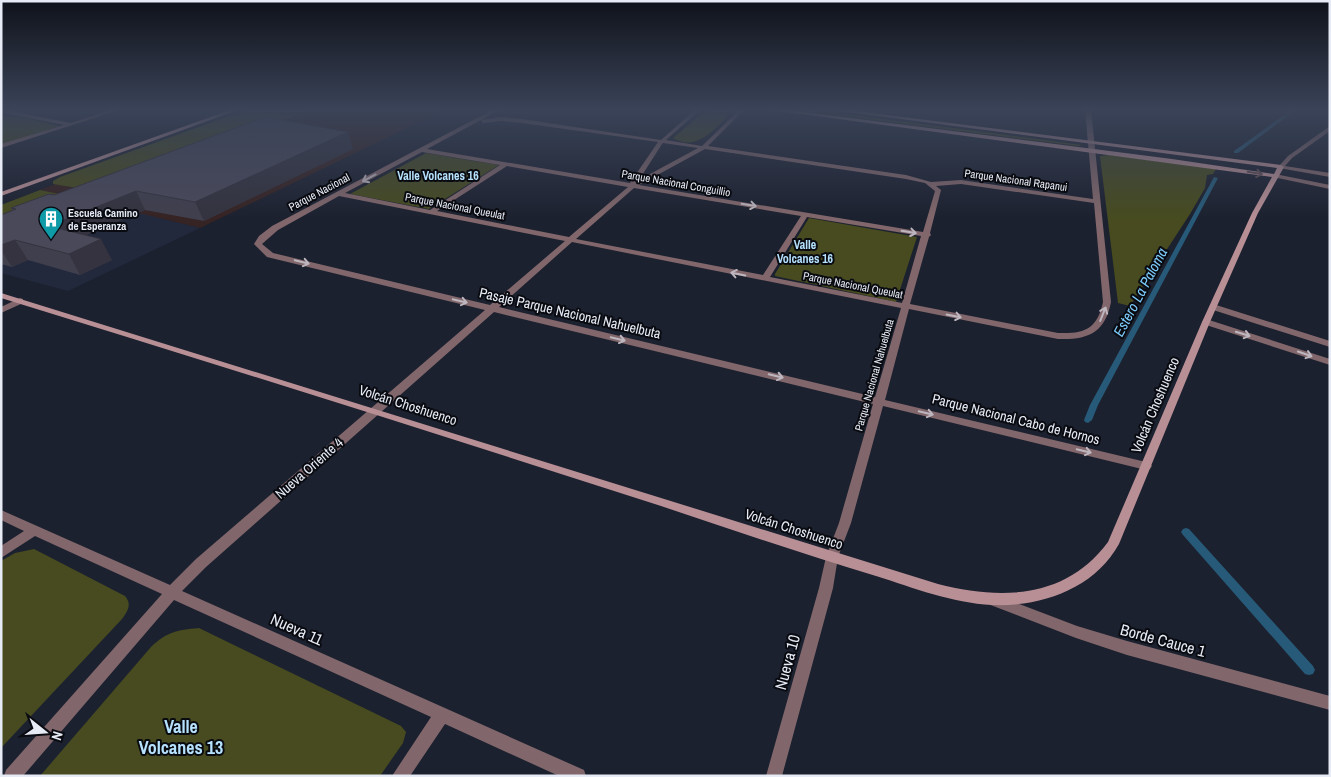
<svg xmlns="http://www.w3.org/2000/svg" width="1331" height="777" font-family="'Archivo Narrow',sans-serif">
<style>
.commercial{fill:#362323}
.built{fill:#23293d}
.green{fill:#474b1f}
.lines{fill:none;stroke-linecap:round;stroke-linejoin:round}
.stream{fill:#275a78;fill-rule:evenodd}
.street{fill:#81676b;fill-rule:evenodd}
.secondary{fill:#b88f95;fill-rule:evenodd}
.wall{fill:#403f4d}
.shaded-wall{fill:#34333f}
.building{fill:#4a495a;stroke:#34333f}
.oneway{stroke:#604d53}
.oneway2{stroke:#beb6be}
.labels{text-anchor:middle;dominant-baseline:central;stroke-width:4;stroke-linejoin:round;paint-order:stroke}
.far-street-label{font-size:11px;fill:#e7ebf5;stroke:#090b11}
.far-poi-label{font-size:11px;font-weight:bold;fill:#e7ebf5;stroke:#090b11;text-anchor:start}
.far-neighbourhood-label{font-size:12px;font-weight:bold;fill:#b6e2fe;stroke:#090b11}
.street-label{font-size:14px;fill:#e7ebf5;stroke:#090b11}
.water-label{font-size:15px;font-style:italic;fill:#7dcbfb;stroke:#090b11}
.near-street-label{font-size:16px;fill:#e7ebf5;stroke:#090b11}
.near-neighbourhood-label{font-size:18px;font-weight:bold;fill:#b6e2fe;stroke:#090b11}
</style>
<rect width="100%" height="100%" fill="#1c212f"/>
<path class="commercial" d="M 257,110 L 444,110 L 200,228 L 40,190 Z"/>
<path class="built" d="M 78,198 L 200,228 L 68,291 L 1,273 L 1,228 Z"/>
<path class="green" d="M 246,110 L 309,110 L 164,168 L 90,190 L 53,184 L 53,181 L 60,177 Z
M 706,110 L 734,110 C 717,126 698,153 673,138 Z
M 794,110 L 815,110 L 1082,145 L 1079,146 Z
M 1,116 L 21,117 L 60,126 L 1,145 Z
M 426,153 L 499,165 L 429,209 L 350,194 Z
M 1109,155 L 1216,169 L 1213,174 L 1207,175 L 1205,188 L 1190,214 L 1130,306 L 1118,303 L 1100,156 Z
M 40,190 L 78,198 L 1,228 L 1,205 Z
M 809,218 L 917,237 L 896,302 L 775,276 L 775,274 Z
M 34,549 L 125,596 C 132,604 128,611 122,619 L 1,748 L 1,561 L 15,553 Z
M 199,628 L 401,726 L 406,732 L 403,743 L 380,776 L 40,776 L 151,647 C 167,632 176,630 199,628 Z"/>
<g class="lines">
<path class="stream" d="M 1291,110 L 1296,110 L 1238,153 L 1234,153 L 1234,151 Z
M 1214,177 L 1218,178 L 1098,405 L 1092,420 L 1088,423 L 1085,422 L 1084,420 L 1090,405 Z
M 1186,528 L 1189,529 L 1313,666 L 1315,670 L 1313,674 L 1309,675 L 1305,674 L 1183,535 L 1181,532 L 1183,529 Z"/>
<path class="street" d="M 6,110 L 71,123 L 111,110 L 119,110 L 1,148 L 1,144 L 64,125 L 4,113 Z
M 492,110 L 498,110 L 482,120 L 501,117 L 522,119 L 661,140 L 695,110 L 700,110 L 666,140 L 702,146 L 739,110 L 744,110 L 708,146 L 906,175 L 931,182 L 961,180 L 1093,199 L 1085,110 L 1091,110 L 1111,302 C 1105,333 1088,340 1058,339 L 909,309 L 885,400 L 1146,462 L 1150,463 L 1152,466 L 1150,469 L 1146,470 L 883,406 L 851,523 L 838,557 L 833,588 L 782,776 L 766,776 L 819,588 L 826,557 L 839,523 L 873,404 L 494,312 L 206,567 L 182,591 L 584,770 L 586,776 L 559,776 L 445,724 L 410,776 L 392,776 L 431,717 L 174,600 L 23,776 L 4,776 L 6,770 L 162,594 L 35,536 L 1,558 L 1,546 L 24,531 L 1,520 L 1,510 L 170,585 L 196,559 L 485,310 L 267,257 L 254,244 L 259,236 L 272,226 ZM 481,120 L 483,123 L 501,121 L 522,123 L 658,142 L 630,183 L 427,149 ZM 663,143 L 698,148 L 639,180 L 662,144 ZM 705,149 L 906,179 L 925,183 L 935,191 L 923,232 L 639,185 ZM 422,152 L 500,165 L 430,210 L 345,193 ZM 507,166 L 628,187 L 569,237 L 437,211 ZM 961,184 L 1094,203 L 1103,302 C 1097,329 1085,334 1058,333 L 910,304 L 929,237 L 931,235 L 930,233 L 941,190 L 936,186 ZM 634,188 L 801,216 L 763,275 L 576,239 ZM 339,196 L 565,241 L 490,305 L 273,253 L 262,244 L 278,230 ZM 807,217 L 921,236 L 902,303 L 770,277 ZM 572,242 L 901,308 L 875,397 L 499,307 Z
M 1330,126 L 1330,131 L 1292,158 L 1285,166 L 1330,173 L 1330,177 L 1279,168 L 1279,166 L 1288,156 Z
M 1275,174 L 1330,185 L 1330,189 L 1273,177 L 1273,175 Z
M 20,298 L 23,299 L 23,303 L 1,313 L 1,307 Z
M 1213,304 L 1330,341 L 1330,347 L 1210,309 L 1209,307 Z
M 1206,319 L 1330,359 L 1330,365 L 1203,324 L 1202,322 Z
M 993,594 L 1077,626 L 1127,641 L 1330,696 L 1330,710 L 1127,655 L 1076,638 L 988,604 L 986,600 L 988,596 Z"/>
<path class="secondary" d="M 230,110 L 238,110 L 1,196 L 1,192 Z
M 771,110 L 788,110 L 1172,159 L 1274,174 L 1277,168 L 831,110 L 848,110 L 1281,165 L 1284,167 L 1258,213 L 1210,322 L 1119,544 C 1094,589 1041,607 992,605 C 952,603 914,588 876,576 C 804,554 732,530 661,506 C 441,435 222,366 1,298 L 1,293 L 938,584 C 1001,600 1066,599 1108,542 L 1202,322 L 1252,213 L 1272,177 Z"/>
</g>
<path class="wall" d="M 353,149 L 204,221 L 145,210 L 86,235 L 112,260 L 80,275 L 28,260 L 12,267 L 1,264 L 1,215 L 13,211 L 11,208 Z"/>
<path class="shaded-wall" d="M 348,132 L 353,149 L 204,221 L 195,202 Z
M 136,191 L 145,210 L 60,246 L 49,226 Z
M 101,239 L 112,260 L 80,275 L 69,254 Z
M 15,240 L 28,260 L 12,267 L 1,250 L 1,245 Z"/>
<path class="building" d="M 265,117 L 348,132 L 195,202 L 136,191 L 49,226 L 101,239 L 69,254 L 15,240 L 1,245 L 1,215 L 16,209 L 11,208 L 49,194 L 54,195 Z"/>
<defs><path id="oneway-shaft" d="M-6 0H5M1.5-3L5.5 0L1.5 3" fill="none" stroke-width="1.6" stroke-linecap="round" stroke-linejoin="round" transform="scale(1.25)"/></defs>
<use class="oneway" href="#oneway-shaft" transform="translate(1255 173) rotate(10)"/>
<g class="oneway2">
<use href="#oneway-shaft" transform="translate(369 178) rotate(152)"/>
<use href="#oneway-shaft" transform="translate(749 205) rotate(10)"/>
<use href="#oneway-shaft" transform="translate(909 232) rotate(9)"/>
<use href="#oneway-shaft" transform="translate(302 262) rotate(14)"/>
<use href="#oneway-shaft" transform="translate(738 274) rotate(-169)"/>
<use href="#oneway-shaft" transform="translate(460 301) rotate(14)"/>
<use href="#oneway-shaft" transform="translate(1103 314) rotate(-68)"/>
<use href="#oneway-shaft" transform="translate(954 316) rotate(11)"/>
<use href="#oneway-shaft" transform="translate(1243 334) rotate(17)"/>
<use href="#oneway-shaft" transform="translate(618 339) rotate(13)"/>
<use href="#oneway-shaft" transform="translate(1305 354) rotate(19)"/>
<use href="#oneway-shaft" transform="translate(776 376) rotate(13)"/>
<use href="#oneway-shaft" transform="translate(926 413) rotate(14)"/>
<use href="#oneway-shaft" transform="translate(1084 451) rotate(14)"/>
</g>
<linearGradient id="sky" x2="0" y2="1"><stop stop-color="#0f121a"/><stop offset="0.5" stop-color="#3a4358"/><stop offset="1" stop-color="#3a4358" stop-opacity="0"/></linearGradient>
<rect width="1331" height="219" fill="url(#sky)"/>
<defs>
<symbol id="building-pin" viewBox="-11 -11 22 30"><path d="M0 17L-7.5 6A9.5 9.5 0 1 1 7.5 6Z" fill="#0f9aa8" stroke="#090b11"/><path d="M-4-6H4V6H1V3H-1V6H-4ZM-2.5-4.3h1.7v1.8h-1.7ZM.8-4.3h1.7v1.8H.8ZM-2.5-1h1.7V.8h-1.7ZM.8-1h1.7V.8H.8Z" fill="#fff"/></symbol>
</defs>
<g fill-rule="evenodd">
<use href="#building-pin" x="37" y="205" width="28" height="38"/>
</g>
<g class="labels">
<g class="far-street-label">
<text transform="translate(1016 180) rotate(8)">Parque Nacional Rapanui</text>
<text transform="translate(676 183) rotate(10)">Parque Nacional Conguillio</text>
<text transform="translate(319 192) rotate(-28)">Parque Nacional</text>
<text transform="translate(455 206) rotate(11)">Parque Nacional Queulat</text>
<text transform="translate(853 285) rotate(11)">Parque Nacional Queulat</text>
<text transform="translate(874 375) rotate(-74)">Parque Nacional Nahuelbuta</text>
</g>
<g class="far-poi-label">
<text x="68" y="213">Escuela Camino<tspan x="68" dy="13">de Esperanza</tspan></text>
</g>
<g class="far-neighbourhood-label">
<text x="438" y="176">Valle Volcanes 16</text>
<text x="805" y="245">Valle<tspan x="805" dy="14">Volcanes 16</tspan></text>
</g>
<g class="street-label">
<text transform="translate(570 313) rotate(13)">Pasaje Parque Nacional Nahuelbuta</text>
<text transform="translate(408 405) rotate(18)">Volcán Choshuenco</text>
<text transform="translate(1155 405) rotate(-67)">Volcán Choshuenco</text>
<text transform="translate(1016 419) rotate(14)">Parque Nacional Cabo de Hornos</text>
<text transform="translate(309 468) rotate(-41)">Nueva Oriente 4</text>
<text transform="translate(794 529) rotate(18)">Volcán Choshuenco</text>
</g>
<g class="water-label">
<text transform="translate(1140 292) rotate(-62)">Estero La Paloma</text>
</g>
<g class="near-street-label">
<text transform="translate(297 629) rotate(24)">Nueva 11</text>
<text transform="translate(1163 640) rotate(15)">Borde Cauce 1</text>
<text transform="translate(787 662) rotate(-75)">Nueva 10</text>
</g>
<g class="near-neighbourhood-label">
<text x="181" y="726">Valle<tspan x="181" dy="21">Volcanes 13</tspan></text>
</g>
</g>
<rect width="1331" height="777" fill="none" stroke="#e7ebf5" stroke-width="5"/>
<g transform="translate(45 732) rotate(107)" stroke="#090b11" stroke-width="4" paint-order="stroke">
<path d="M0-4L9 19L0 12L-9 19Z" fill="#e7ebf5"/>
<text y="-8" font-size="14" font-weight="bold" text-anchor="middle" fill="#e7ebf5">N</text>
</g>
</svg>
